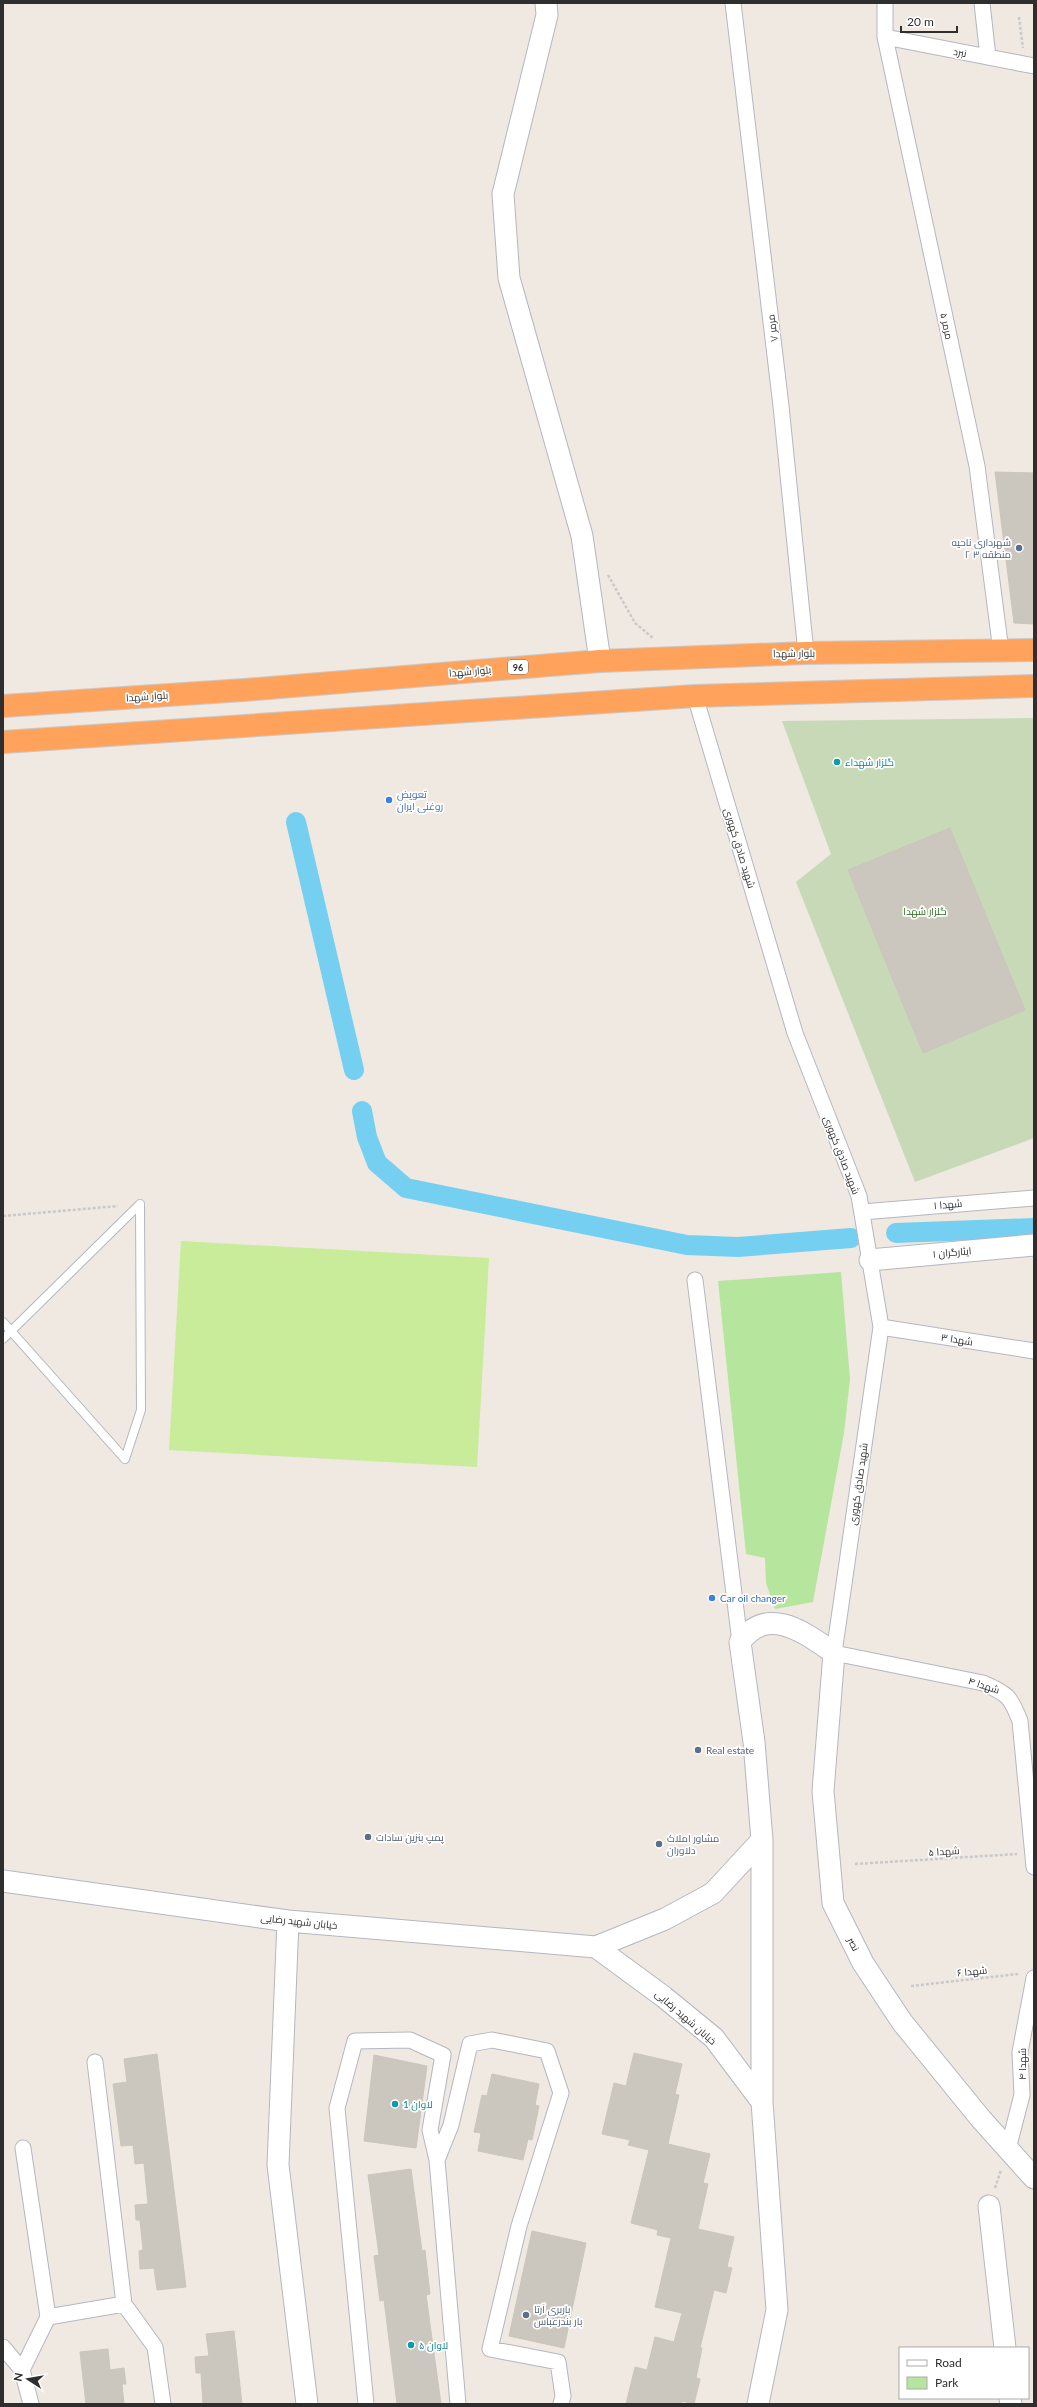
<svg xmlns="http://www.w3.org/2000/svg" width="1037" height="2407" font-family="Lato,Cairo,sans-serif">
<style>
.green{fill:#b6e59e}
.cemetery{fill:#c8d9b8}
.pitch{fill:#c9ec9a}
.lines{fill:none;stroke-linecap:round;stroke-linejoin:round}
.canal{stroke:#75cff0;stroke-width:20}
.building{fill:#cbc7bf;stroke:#cbc5ba}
.lane-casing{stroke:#b4b7c1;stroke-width:10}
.street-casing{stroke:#b4b7c1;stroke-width:17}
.secondary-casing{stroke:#b4b7c1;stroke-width:23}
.highway-casing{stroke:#c9c9c9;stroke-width:24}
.path{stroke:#c9c9c9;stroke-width:2.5;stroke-dasharray:3 2;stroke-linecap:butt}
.lane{stroke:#fff;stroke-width:8}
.street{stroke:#fff;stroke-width:15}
.secondary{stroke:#fff;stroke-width:21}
.highway{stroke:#ffa35c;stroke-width:22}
.service-dot{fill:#5c6f8a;stroke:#fff;stroke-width:1.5}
.culture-dot{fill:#0f9aa8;stroke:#fff;stroke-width:1.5}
.shop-dot{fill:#3f7fe0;stroke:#fff;stroke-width:1.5}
.labels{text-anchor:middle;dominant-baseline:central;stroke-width:3.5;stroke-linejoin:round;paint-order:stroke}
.shield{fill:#fff;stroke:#6d6d6d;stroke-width:1}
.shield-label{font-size:9px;font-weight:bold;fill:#2e2e2e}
.street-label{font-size:10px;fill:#2e2e2e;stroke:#fff}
.service-label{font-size:10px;fill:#4e5e75;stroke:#fff;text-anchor:start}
.culture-label{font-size:10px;fill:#0d838f;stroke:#fff;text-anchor:start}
.shop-label{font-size:10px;fill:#366cbe;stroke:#fff;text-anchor:start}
.park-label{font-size:10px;fill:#2c6e1b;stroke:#fff}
</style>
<rect width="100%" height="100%" fill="#efe9e1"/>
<path class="green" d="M 841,1272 L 850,1379 L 844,1433 L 813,1602 L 775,1609 L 766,1583 L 765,1558 L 746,1554 L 718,1281 Z"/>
<path class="cemetery" d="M 1034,718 L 1034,1138 L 915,1182 L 796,882 L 831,854 L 782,721 Z"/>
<path class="pitch" d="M 181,1241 L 489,1258 L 477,1467 L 169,1450 Z"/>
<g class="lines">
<path class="canal" d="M 296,822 L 354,1070
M 362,1111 L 367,1137 L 377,1163 L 406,1188 L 687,1245 L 738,1247 L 851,1238
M 896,1233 L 1034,1228"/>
</g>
<path class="building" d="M 995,472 L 1034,473 L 1034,624 L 1014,623 Z
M 950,828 L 1025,1010 L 923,1053 L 848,870 Z
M 634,2053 L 682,2064 L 675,2094 L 679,2095 L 668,2144 L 710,2154 L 703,2183 L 708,2184 L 698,2229 L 734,2237 L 727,2267 L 732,2268 L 726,2293 L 714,2290 L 700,2348 L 702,2348 L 696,2378 L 700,2379 L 694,2404 L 682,2401 L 682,2404 L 626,2404 L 635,2367 L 647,2370 L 655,2337 L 674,2342 L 682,2313 L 655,2307 L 671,2238 L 657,2235 L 658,2230 L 631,2223 L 649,2150 L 628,2145 L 630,2140 L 602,2134 L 614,2083 L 626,2086 Z
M 157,2054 L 186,2287 L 157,2290 L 154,2268 L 140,2269 L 139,2251 L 143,2250 L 140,2220 L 136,2220 L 135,2205 L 148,2204 L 144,2163 L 135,2164 L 133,2145 L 121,2146 L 113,2084 L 127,2082 L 124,2059 Z
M 374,2055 L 427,2066 L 416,2148 L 364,2141 Z
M 492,2074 L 539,2084 L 535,2105 L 539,2106 L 532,2140 L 528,2139 L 523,2160 L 478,2151 L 481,2133 L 474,2132 L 482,2095 L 487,2096 Z
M 411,2169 L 422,2251 L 425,2250 L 430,2294 L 426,2295 L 441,2404 L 397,2404 L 384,2300 L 380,2301 L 374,2256 L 379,2255 L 368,2175 Z
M 532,2231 L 586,2243 L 564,2348 L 509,2336 Z
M 234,2331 L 242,2404 L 203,2404 L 201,2373 L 196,2373 L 195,2357 L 209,2356 L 206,2334 Z
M 108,2349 L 110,2370 L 124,2368 L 126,2384 L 122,2384 L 124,2404 L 86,2404 L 80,2352 Z"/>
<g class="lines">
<defs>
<path id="lane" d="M 3,1322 L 125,1459
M 3,1339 L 140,1204
M 125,1459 L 141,1410 L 140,1204"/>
<path id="street" d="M 733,3 L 781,406 L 806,653
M 885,3 L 885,37 L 977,466 L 1001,651
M 982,3 L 988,57
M 885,37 L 1034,66
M 695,696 L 795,1033 L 859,1196 L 881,1327 L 834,1653 L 983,1683 C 1007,1694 1010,1695 1020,1721 L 1034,1867
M 862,1212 L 1034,1198
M 695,1280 L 740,1642
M 881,1327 L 1034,1351
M 95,2062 L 124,2304 L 155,2347 L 163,2404
M 23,2148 L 48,2317
M 1008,2149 L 1022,2095 L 1020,2052 L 1034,1978
M 437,2160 L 451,2125 L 470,2044 L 492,2040 L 547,2051 L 561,2093 L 519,2226 L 490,2349 L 558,2362 L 563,2396 L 561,2404
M 3,2347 L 22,2370 L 31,2404
M 22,2370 L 48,2317 L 124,2304
M 366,2404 L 337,2108 L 355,2041 L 410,2040 L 443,2055 L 430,2130 L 437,2160 L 458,2404"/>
<path id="secondary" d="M 546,3 L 547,15 L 503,194 L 509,278 L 582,536 L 600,661
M 870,1260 L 1034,1245
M 3,1881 L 288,1921 L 596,1947 L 665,1919 L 713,1893 L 762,1840
M 288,1921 L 278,2165 L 307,2404
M 596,1947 L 664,1997 L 714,2038 L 762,2102
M 989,2206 L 1005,2348
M 1010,2398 L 1011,2404
M 758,2404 L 777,2310 L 762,2102 L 762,1840 L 754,1742 L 740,1642 C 768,1604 805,1633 834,1653 L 823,1791 L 833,1903 L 863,1963 L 902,2022 L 981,2119 L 1034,2178"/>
<path id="highway" d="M 3,706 L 244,690 L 600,661 L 806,653 L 1034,650
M 3,742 L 695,696 L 1034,686"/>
</defs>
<use href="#lane" class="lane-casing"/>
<use href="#street" class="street-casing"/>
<use href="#secondary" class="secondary-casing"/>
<use href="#highway" class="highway-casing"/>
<path class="path" d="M 1019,17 L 1023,48
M 608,575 L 635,623 L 653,638
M 3,1216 L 118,1206
M 855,1864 L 1017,1854
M 911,1986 L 1018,1974
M 995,2188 L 1001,2170"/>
<use href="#lane" class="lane"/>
<use href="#street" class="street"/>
<use href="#secondary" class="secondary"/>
<use href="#highway" class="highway"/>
</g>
<g class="service-dot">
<circle cx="1019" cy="548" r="4"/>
<circle cx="698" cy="1750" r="4"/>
<circle cx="368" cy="1837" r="4"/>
<circle cx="659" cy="1844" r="4"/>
<circle cx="526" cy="2315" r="4"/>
</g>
<g class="culture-dot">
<circle cx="837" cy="762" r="4"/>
<circle cx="395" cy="2104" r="4"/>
<circle cx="411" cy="2345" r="4"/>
</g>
<g class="shop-dot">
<circle cx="389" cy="800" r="4"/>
<circle cx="712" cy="1598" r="4"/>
</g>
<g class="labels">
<rect class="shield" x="508" y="660" width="20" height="14" rx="3"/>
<g class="shield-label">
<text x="518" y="667">96</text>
</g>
<g class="street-label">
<text transform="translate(960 52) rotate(11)">نبرد</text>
<text transform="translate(947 326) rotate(78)">مرمر ۵</text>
<text transform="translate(772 328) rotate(-97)">مرمر ۷</text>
<text transform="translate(794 653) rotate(-1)">بلوار شهدا</text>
<text transform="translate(470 671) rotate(-5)">بلوار شهدا</text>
<text transform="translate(147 696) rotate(-4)">بلوار شهدا</text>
<text transform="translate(740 848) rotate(73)">شهید صادق کهوری</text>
<text transform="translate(842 1155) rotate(69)">شهید صادق کهوری</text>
<text transform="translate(948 1204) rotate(-5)">شهدا ۱</text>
<text transform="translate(952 1252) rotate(-5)">ایثارگران ۱</text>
<text transform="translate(957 1339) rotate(9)">شهدا ۳</text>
<text transform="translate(858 1484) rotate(-82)">شهید صادق کهوری</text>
<text transform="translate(984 1685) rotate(18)">شهدا ۴</text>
<text transform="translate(944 1851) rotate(-4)">شهدا ۵</text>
<text transform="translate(299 1921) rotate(6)">خیابان شهید رضایی</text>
<text transform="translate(854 1944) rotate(63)">نصر</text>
<text transform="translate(972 1971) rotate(-6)">شهدا ۶</text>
<text transform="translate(686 2017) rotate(41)">خیابان شهید رضایی</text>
<text transform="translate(1022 2064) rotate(-90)">شهدا ۴</text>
</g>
<g class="service-label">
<text x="1011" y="542" text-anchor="end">شهرداری ناحیه<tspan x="1011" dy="12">۲ منطقه ۳</tspan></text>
<text x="706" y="1750">Real estate</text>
<text x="376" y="1837">پمپ بنزین سادات</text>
<text x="667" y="1838">مشاور املاک<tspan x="667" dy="12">دلاوران</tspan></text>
<text x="534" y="2309">باربری آرتا<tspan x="534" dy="12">بار بندرعباس</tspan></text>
</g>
<g class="culture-label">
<text x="845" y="762">گلزار شهداء</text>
<text x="403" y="2104">لاوان 1</text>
<text x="419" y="2345">لاوان ۵</text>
</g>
<g class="shop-label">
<text x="397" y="794">تعویض<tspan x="397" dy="12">روغنی ایران</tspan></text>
<text x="720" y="1598">Car oil changer</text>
</g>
<g class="park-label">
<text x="925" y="911">گلزار شهدا</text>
</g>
</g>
<rect width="1037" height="2407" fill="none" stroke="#2e2e2e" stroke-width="8"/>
<rect x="899" y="2347" width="130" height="52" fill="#ffffff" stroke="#ababab"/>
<rect x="907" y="2360" width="20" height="6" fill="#ffffff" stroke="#ababab"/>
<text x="935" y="2367" font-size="12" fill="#2e2e2e">Road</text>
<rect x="907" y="2377" width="20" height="12" fill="#b6e59e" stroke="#ababab"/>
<text x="935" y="2387" font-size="12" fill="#2e2e2e">Park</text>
<g transform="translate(28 2379) rotate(282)" stroke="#ffffff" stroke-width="3" paint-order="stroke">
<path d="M0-3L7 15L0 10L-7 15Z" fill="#2e2e2e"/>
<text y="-6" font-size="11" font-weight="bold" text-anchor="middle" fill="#2e2e2e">N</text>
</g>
<path d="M901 26v6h56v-6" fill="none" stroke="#2e2e2e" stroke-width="2"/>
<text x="907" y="26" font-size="12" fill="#2e2e2e" stroke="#ffffff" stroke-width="3" paint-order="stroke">20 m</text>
</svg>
